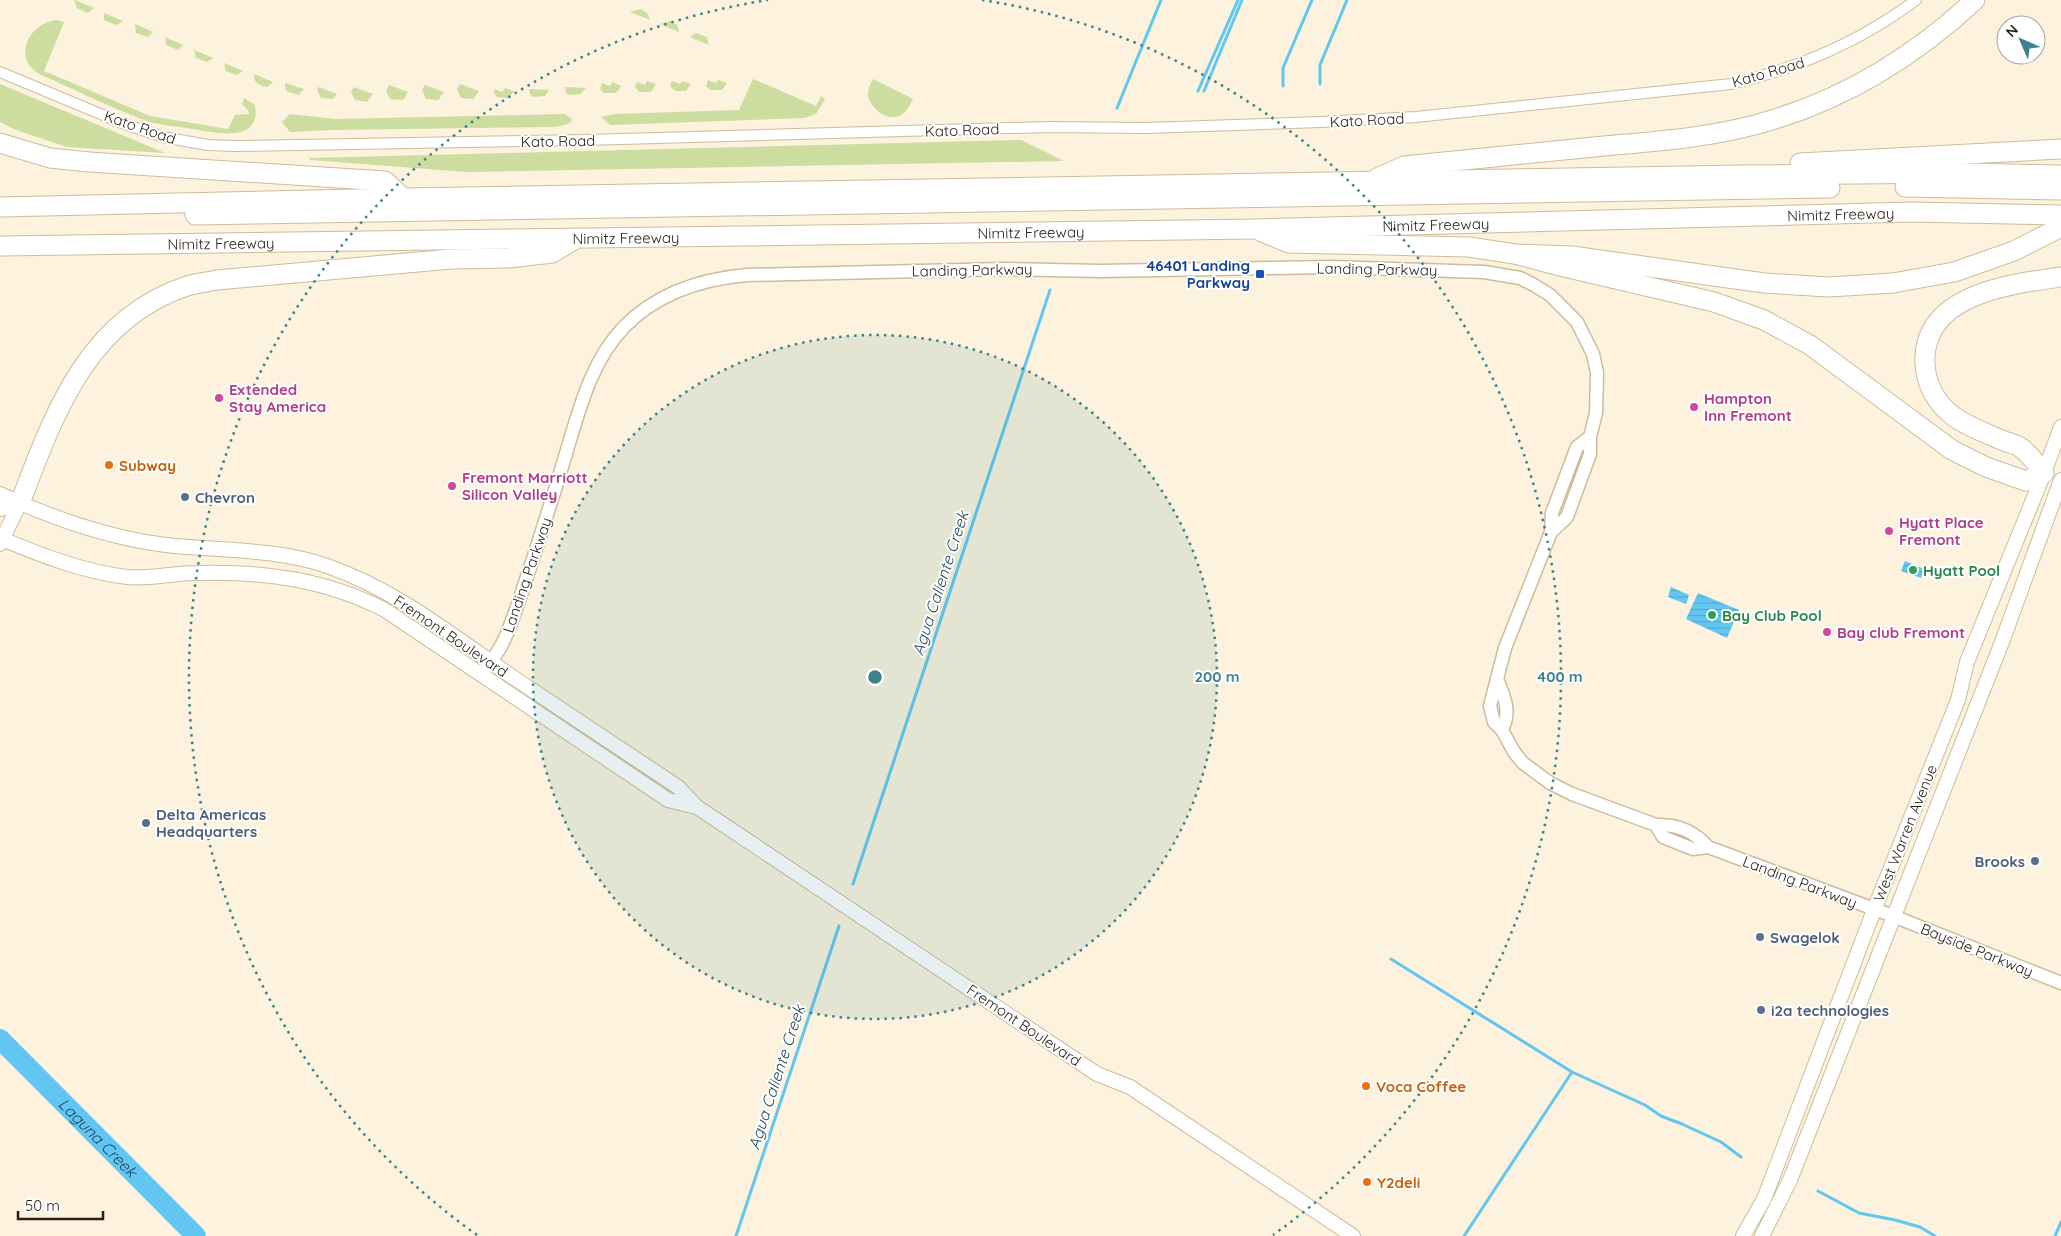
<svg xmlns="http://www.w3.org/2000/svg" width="2061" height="1236" font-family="Quicksand,sans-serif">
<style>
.garden{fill:#ccdd9f}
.water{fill:url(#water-rules)}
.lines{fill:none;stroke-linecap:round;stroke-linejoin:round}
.stream{stroke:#61c7f2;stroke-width:3}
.river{stroke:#61c7f2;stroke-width:20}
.minor-casing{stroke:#cdbc9b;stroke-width:12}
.tertiary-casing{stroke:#cdbc9b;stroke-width:15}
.secondary-casing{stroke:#cdbc9b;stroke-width:16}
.motorway-casing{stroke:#cdbc9b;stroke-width:21}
.minor{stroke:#fff;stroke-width:10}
.tertiary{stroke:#fff;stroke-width:12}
.secondary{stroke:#fff;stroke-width:14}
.motorway{stroke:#fff;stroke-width:19}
.ring{fill:none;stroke:#3b828b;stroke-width:2.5;stroke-dasharray:2.5 5}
.transit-dot{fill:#1a4fb4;stroke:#fff;stroke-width:2}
.hotel-dot{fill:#d1479c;stroke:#fff;stroke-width:2}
.food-dot{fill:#e8710a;stroke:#fff;stroke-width:2}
.service-dot{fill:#5c6f8a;stroke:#fff;stroke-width:2}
.leisure-dot{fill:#2e9e5b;stroke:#fff;stroke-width:2}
.labels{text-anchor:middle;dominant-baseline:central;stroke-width:4;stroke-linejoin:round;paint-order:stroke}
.street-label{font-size:15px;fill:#261f13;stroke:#fff}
.transit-label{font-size:15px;font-weight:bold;fill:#164399;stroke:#fff;text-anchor:end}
.hotel-label{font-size:15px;font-weight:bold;fill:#b23c85;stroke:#fff;text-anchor:start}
.food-label{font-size:15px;font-weight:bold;fill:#c56008;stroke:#fff;text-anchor:start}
.service-label{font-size:15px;font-weight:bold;fill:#4e5e75;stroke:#fff;text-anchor:start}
.leisure-label{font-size:15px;font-weight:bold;fill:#27864d;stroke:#fff;text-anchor:start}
.water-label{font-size:16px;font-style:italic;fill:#1c485a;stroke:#fff}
.centre{fill:#3b828b;stroke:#fff;stroke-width:2.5}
.ring-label{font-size:15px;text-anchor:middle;font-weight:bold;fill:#3b828b;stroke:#fff;stroke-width:4;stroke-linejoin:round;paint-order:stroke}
</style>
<defs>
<pattern id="water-rules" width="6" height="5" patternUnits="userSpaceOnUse" patternTransform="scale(1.25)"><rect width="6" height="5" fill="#61c7f2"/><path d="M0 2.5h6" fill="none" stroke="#54aacf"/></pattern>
</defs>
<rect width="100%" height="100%" fill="#fcf2dd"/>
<path class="garden" d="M 74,0 L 75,0 L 94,8 L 88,13 L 77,8 Z
M 641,9 L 647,13 L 650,20 L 630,12 Z
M 104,13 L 123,21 L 116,25 L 104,20 Z
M 55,20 L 64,22 L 44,71 L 150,116 L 228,129 L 235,115 L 249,114 L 248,110 L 242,104 L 244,98 L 255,105 C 262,145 214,132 192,129 C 178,126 163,126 150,122 C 115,110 76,90 41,75 C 12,60 27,25 55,20 Z
M 670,21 L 677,25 L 679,32 L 660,24 Z
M 135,24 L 153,32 L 148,37 L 136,33 Z
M 696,33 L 707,37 L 709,45 L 690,37 Z
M 165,37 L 183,45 L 178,50 L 166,45 Z
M 194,50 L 213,58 L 207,62 L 196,58 Z
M 224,63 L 243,71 L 237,75 L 226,71 Z
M 254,74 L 273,82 L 267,87 C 260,85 253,83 254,74 Z
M 753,79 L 816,106 L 821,96 L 825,99 L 824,101 L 816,114 L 804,118 L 610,125 L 601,117 L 615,114 L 739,110 Z
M 873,79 L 913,99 C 910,105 907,111 901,115 C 888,123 870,108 868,95 C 868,89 870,84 873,79 Z
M 708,80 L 716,83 L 718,80 L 727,83 L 722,90 L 710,90 L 706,86 Z
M 647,81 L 656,84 L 651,92 L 639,92 L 635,87 L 637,82 L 645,85 Z
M 672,81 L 680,84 L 682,81 L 691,84 L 686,91 L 675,91 L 670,86 Z
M 612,82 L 621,86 L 616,93 L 604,93 L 600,89 L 602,83 L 610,86 Z
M 285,83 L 304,89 L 298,95 L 286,91 Z
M 0,84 L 165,153 L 67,147 L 16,130 L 0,122 Z
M 460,84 L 479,91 L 473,99 L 461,98 L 457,89 Z
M 389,85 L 408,92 L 403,100 L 390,99 L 386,91 Z
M 425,85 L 444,92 L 438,100 L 426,99 L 422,90 Z
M 318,87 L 337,94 L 333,99 L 321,98 L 317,90 Z
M 354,87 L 373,94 L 367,102 L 355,100 L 351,92 Z
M 565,87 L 586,88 L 581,94 L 569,95 L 566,93 Z
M 505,88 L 514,91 L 509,98 L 497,97 L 494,93 L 494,89 L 502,92 Z
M 529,89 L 549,90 L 545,96 L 533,97 L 530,94 Z
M 290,114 L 335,119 L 565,114 L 572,119 L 571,122 L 565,125 L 554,127 L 333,130 L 290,132 L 282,122 Z
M 1021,140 L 1064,161 L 466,172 L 311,160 L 308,158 Z"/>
<path class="water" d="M 1905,561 L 1924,569 L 1921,578 L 1901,571 Z
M 1671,587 L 1689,595 L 1686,604 L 1668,597 Z
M 1698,593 L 1739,610 L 1727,638 L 1686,619 Z"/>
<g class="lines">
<path class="stream" d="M 1320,84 L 1320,65 L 1347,0
M 1283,86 L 1283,68 L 1312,0
M 1198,91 L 1238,0
M 1204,91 L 1242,0
M 1117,108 L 1161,0
M 853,884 L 1050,290
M 1391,959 L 1572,1072
M 1818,1191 L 1859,1213 L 1895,1220 L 1920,1227 L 1935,1236
M 736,1236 L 839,926
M 1464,1236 L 1572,1072 L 1645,1105 L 1661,1116 L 1682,1124 L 1721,1142 L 1741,1157
M 2055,1236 L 2061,1222"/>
<path class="river" id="s1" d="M 0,1039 L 196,1236"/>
<defs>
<path id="minor" d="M 0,72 L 122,123 L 163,137 L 208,145 L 235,146 L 586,140 L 1049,127 L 1146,128 L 1320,122 L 1416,117 L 1731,84 C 1799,68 1860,42 1916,0"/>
<path id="tertiary" d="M 1590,437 L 1577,447 L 1552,513 L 1551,532 L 1505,648 L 1490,706 L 1494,722 L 1502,730 L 1514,752 L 1523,763 L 1550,783 L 1572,794 L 1656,825 C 1678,824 1694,831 1708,847
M 481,675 C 488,664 499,653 504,640 C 515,617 522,590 531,565 C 543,527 556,488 567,450 C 580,407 592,360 624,327 C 657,293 701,279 747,275 L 1004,269 L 1100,271 L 1331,267 L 1484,272 L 1520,278 L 1534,285 L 1550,295 L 1577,322 L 1593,354 L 1597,373 L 1596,413 L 1590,437 L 1590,454 L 1567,517 L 1551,532
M 1498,681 C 1505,699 1511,712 1502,730
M 1656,825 L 1663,837 L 1693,849 L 1708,847 L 1893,916 L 2061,983"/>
<path id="secondary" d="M 0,494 C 52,518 109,538 166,545 C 219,551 275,548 327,566 C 397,590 454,637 514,678 C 569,715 624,751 678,787 L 697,807 L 1097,1074 L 1130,1087 L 1353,1236
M 0,509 L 20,503
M 0,538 C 40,555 84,572 127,577 C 151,579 173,573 196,573 C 262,571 325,579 385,610 L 668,800 L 696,807
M 0,544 L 20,503
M 1743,1236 L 1764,1199 L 1874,910 L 1958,700 L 1967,662 L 2044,473 L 2061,427
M 1762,1236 L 1790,1180 L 2002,642 L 2061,480"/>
<g id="motorway">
<path d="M 0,143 L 50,158 L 89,162 L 385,181 L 403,198"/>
<path d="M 1800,163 L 2061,149"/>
<path d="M 1377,178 L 1404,166 C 1471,159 1537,153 1604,146 C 1660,141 1718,137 1772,120 C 1848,97 1917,54 1975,0"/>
<path d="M 1905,187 L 2061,190"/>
<path d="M 0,207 L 403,198 L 1742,175 L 1961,173 L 2061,175"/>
<path d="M 195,215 L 1830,188"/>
<path d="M 1262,232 L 1289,243 L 1469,247 L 1515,254 L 1572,256 L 1764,283 L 1829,287 L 1893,283 L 1954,272 L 2014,251 L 2061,227"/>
<path id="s2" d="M 0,246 L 1255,229 L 1911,212 L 2061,215"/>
<path d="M 1515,254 L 1560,266 L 1714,302 L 1764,320 L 1810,345 L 1952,450 L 1986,467 L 2026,481 L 2044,473 C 2037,465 2030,454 2021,448 C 2017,444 2009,443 2004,441 C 1986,433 1968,427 1953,416 C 1936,403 1926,384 1925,364 C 1921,294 2011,284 2061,277"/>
<path d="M 20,503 C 54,414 87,319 187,286 C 196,283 207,282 217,280 L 451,259 L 509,258 L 552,253 L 577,238"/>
</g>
</defs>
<use href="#minor" class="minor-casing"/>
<use href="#tertiary" class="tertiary-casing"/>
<use href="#secondary" class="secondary-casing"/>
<use href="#motorway" class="motorway-casing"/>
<use href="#minor" class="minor"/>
<use href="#tertiary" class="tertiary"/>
<use href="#secondary" class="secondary"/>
<use href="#motorway" class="motorway"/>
</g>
<circle cx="875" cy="677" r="342" fill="#3b828b" fill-opacity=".12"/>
<g class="ring">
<circle cx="875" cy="677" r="342"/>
<path d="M477 1235A685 685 0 0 1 768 0M982 0A685 685 0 0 1 1273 1235"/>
</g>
<rect class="transit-dot" x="1255" y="269" width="10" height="10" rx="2.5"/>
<g class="hotel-dot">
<circle cx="219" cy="398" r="5"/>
<circle cx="1694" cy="407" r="5"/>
<circle cx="452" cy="486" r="5"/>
<circle cx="1889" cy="531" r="5"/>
<circle cx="1827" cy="632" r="5"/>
</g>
<g class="food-dot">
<circle cx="109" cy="465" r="5"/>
<circle cx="1366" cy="1086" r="5"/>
<circle cx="1367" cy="1182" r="5"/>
</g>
<g class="service-dot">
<circle cx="185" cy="497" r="5"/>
<circle cx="146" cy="823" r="5"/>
<circle cx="2035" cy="861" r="5"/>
<circle cx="1760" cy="937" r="5"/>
<circle cx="1761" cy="1010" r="5"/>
</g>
<g class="leisure-dot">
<circle cx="1913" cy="570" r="5"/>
<circle cx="1712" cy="615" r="5"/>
</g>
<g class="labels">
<g class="street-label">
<text transform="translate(1768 72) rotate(-16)">Kato Road</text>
<text transform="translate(1367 120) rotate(-3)">Kato Road</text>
<text transform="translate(140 127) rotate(19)">Kato Road</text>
<text transform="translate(962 130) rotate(-2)">Kato Road</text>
<text transform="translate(558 141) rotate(-1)">Kato Road</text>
<text stroke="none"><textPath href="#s2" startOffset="1841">Nimitz Freeway</textPath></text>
<text stroke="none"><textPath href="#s2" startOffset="1436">Nimitz Freeway</textPath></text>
<text stroke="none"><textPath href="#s2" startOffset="1031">Nimitz Freeway</textPath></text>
<text stroke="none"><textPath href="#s2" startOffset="626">Nimitz Freeway</textPath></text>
<text stroke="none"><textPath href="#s2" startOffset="221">Nimitz Freeway</textPath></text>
<text transform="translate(1377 269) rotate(1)">Landing Parkway</text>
<text transform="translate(972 270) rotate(-1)">Landing Parkway</text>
<text transform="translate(527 575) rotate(-71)">Landing Parkway</text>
<text transform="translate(451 636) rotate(34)">Fremont Boulevard</text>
<text transform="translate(1905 833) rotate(-68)">West Warren Avenue</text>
<text transform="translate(1800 882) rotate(21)">Landing Parkway</text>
<text transform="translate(1977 950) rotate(22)">Bayside Parkway</text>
<text transform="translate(1024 1025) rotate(34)">Fremont Boulevard</text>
</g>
<g class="transit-label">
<text x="1250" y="265">46401 Landing<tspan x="1250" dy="17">Parkway</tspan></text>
</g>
<g class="hotel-label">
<text x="229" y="389">Extended<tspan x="229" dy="17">Stay America</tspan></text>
<text x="1704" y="398">Hampton<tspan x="1704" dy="17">Inn Fremont</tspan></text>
<text x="462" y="477">Fremont Marriott<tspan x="462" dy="17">Silicon Valley</tspan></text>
<text x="1899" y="522">Hyatt Place<tspan x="1899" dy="17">Fremont</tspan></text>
<text x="1837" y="632">Bay club Fremont</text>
</g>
<g class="food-label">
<text x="119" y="465">Subway</text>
<text x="1376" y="1086">Voca Coffee</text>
<text x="1377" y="1182">Y2deli</text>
</g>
<g class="service-label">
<text x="195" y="497">Chevron</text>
<text x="156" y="814">Delta Americas<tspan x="156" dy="17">Headquarters</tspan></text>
<text x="2025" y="861" text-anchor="end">Brooks</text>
<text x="1770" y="937">Swagelok</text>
<text x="1771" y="1010">i2a technologies</text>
</g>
<g class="leisure-label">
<text x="1923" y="570">Hyatt Pool</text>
<text x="1722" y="615">Bay Club Pool</text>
</g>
<g class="water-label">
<text transform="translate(940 583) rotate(-72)">Agua Caliente Creek</text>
<text transform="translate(776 1077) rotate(-72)">Agua Caliente Creek</text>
<text stroke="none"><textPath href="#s1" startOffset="139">Laguna Creek</textPath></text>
</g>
</g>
<circle cx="875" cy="677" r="8" class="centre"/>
<g class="ring-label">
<text x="1217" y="682">200 m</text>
<text x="1560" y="682">400 m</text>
</g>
<g transform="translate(2021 40) rotate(315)"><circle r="24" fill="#ffffff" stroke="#a8a5a1"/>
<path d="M0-4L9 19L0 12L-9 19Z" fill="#3b828b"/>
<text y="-8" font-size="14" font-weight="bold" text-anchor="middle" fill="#261f13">N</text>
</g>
<path d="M18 1211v8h85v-8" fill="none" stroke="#261f13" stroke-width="2.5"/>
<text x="25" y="1211" font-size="15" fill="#261f13" stroke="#ffffff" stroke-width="4" paint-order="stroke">50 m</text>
</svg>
